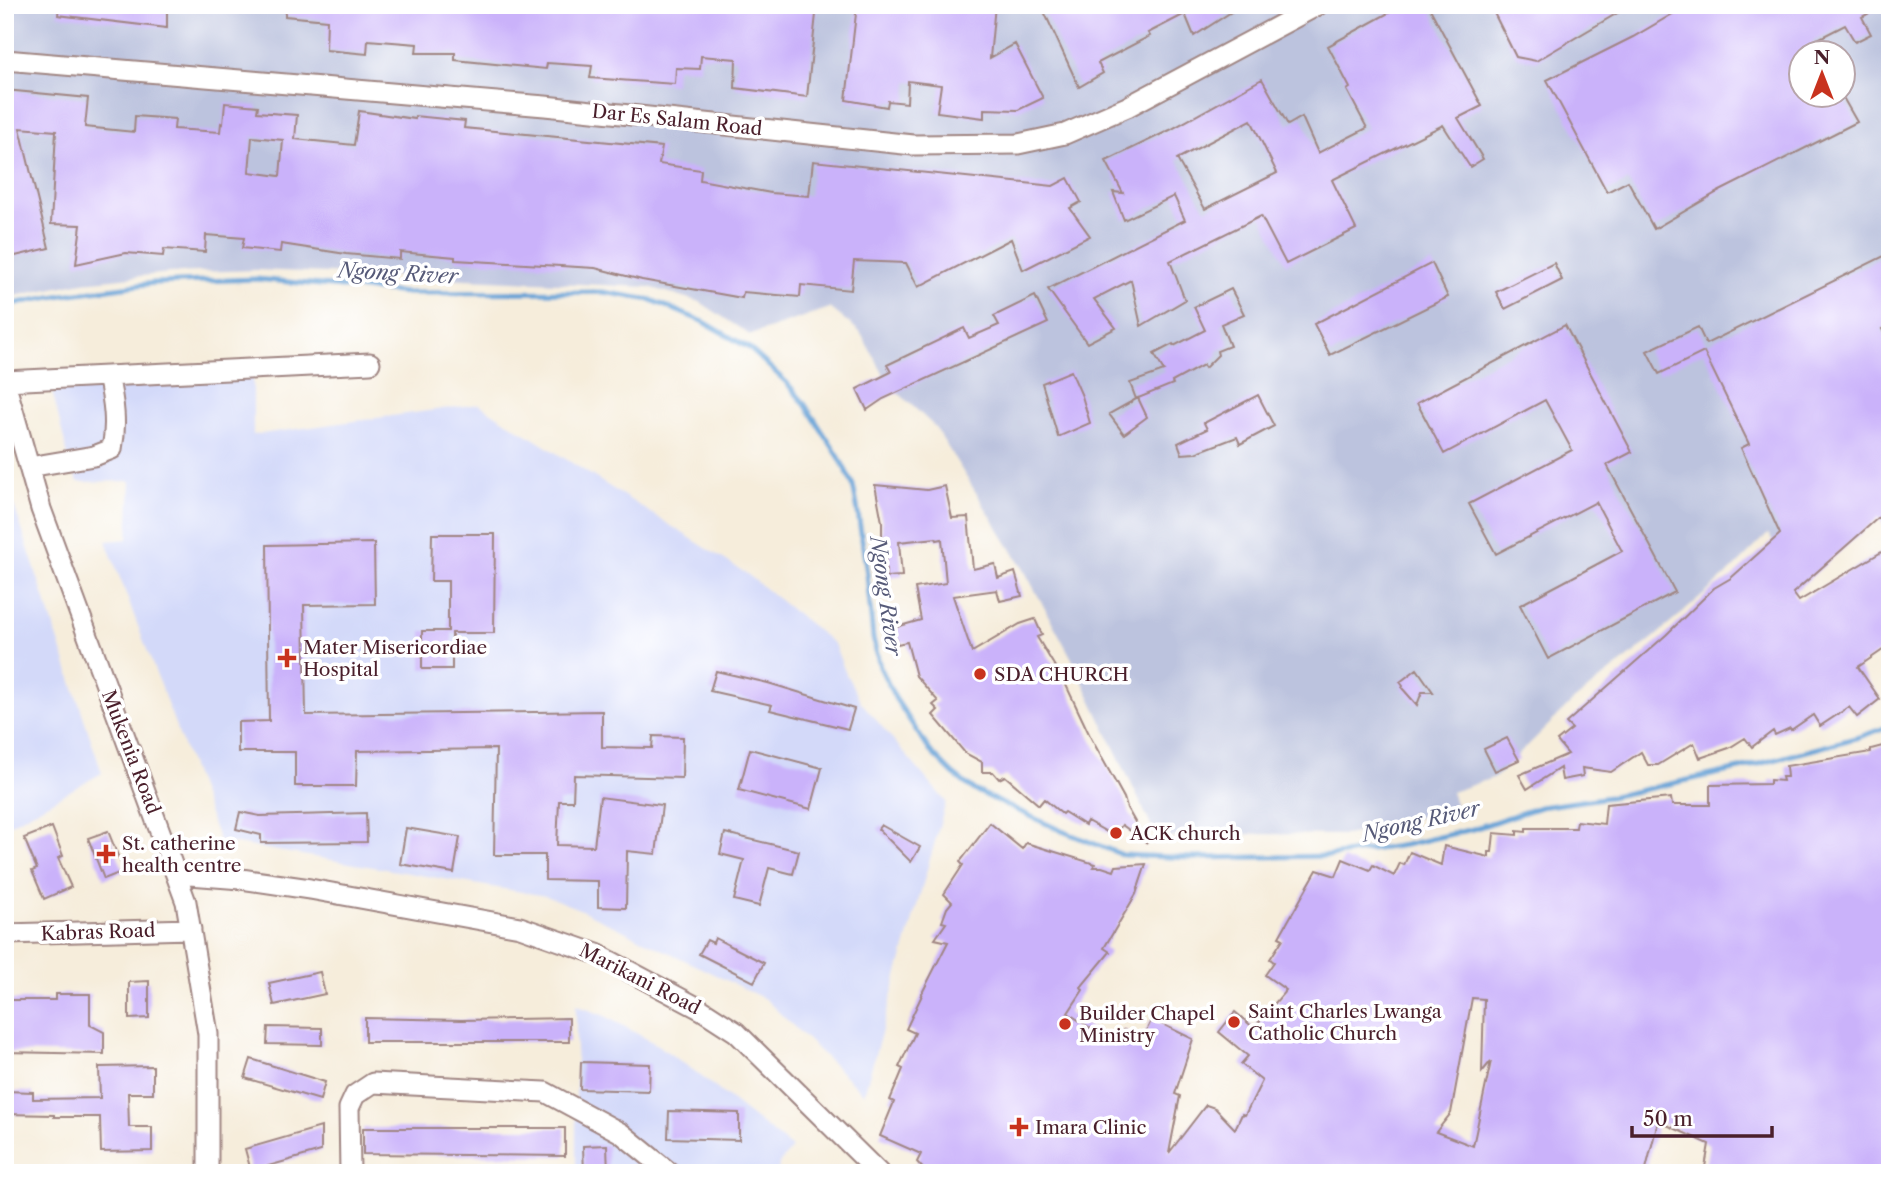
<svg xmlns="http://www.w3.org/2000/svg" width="1895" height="1178" font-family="'Libre Caslon Text',serif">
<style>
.built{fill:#d3d9f9}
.industrial{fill:#bcc3de;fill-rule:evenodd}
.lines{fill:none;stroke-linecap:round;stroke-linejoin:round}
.stream{stroke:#65a1d6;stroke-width:5}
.building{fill:#cab2fa;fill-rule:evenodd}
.minor-casing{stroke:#a08683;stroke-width:23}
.minor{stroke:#fff;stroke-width:19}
.poi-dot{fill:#c8321e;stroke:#fff;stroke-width:2.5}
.labels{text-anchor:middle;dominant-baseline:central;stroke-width:7;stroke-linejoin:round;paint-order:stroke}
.street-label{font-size:19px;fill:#4a1f2b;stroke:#fff}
.poi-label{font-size:19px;fill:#4a1f2b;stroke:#fff;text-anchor:start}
.water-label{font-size:21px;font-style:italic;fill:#565a78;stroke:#fff}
</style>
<rect width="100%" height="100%" fill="#fff"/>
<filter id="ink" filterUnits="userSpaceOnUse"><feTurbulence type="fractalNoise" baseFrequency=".0143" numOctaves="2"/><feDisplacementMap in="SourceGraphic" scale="14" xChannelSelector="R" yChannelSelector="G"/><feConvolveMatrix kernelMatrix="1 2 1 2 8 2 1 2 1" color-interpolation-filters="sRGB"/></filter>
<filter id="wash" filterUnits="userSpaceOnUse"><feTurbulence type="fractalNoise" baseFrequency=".00686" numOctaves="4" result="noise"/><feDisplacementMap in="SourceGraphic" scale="28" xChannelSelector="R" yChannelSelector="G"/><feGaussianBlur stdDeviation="1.57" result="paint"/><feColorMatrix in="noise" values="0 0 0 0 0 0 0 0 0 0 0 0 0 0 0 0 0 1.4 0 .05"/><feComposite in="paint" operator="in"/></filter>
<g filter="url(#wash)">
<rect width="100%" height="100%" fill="#f6eddb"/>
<path class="built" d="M 253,369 L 253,435 L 479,404 L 747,574 L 834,644 L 846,674 L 861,702 L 946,802 L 864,1094 L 765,999 L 579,909 L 546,896 L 219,841 L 106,541 L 128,539 L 131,481 L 78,482 L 69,460 L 52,391 Z
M 5,478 L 102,773 L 5,827 Z
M 576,1005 L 605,1016 L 656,1044 L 693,1070 L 792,1148 L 779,1164 L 778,1173 L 576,1173 Z"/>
<path class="industrial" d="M 5,5 L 1890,5 L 1890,439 L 1774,542 L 1768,534 L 1730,572 L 1651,640 L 1571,703 L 1496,777 L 1451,792 L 1456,806 L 1432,815 L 1404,820 L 1384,829 L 1344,835 L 1257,834 L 1157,838 L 1071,657 L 1023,568 L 935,427 L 889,384 L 860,332 L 830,308 L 750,335 L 700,302 L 649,287 L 256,270 L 170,273 L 83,282 L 5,298 ZM 1800,52 L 1842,52 L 1842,94 L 1800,94 Z"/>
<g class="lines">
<path class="stream" d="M 5,305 L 63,295 L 154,283 L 256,279 L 407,293 L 603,292 L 651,300 L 704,322 L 749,348 L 786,382 L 804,403 L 839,457 L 853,485 L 857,506 L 867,574 L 873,638 L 880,667 L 895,698 L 930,751 L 953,774 L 974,790 L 1062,831 L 1123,855 L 1193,858 L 1330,856 L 1405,845 L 1473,829 L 1540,807 L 1609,797 L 1744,768 L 1859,737 L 1890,726"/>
</g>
<g id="blocks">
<path class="building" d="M 59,5 L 136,5 L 167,9 L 167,28 L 58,15 Z
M 285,5 L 817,5 L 807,97 L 735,88 L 736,59 L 701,56 L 700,69 L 676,68 L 675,84 L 590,78 L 592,66 L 547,63 L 546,69 L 455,60 L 455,53 L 416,53 L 417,44 L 368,40 L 367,54 L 326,50 L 327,20 L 285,16 Z
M 857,5 L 953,11 L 950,5 L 995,5 L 990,58 L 1015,44 L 1043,98 L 1018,110 L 984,109 L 984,118 L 937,112 L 941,85 L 908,81 L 907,103 L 888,101 L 887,107 L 846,100 Z
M 1041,5 L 1242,5 L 1194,36 L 1185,14 L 1148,33 L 1150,36 L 1098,63 L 1103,73 L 1079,87 Z
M 1403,5 L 1428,5 L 1467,78 L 1482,106 L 1458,118 L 1483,159 L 1470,167 L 1443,125 L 1332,180 L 1356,229 L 1286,264 L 1261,216 L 1170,261 L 1185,300 L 1141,326 L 1131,280 L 1094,299 L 1116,328 L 1087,343 L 1048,289 L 1185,220 L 1174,196 L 1124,220 L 1113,192 L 1123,193 L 1106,161 L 1170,130 L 1262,79 L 1288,125 L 1302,117 L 1318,153 L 1367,128 L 1347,90 L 1350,88 L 1328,46 ZM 1251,120 L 1277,173 L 1205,209 L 1177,159 Z
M 1490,5 L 1631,5 L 1536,61 L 1516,57 Z
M 1688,5 L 1884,5 L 1862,17 L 1871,34 L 1855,42 L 1845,25 L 1812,42 L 1818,52 L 1801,52 L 1801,94 L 1841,94 L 1857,122 L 1716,193 L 1654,229 L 1628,181 L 1607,192 L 1547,80 L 1633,37 Z
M 5,90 L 88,98 L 85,127 L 134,132 L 135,116 L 175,119 L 174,129 L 220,132 L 221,123 L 223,124 L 225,103 L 258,106 L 257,112 L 297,115 L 295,139 L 354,145 L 359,111 L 415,119 L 415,116 L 465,121 L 464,128 L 662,147 L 659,164 L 701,170 L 700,180 L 771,193 L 809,196 L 813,161 L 1053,186 L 1068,178 L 1081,202 L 1070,208 L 1090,236 L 1023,270 L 1011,239 L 918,287 L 906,263 L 854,261 L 851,290 L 801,285 L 800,297 L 743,292 L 742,298 L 642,280 L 595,268 L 455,260 L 455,257 L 400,252 L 400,259 L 346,254 L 281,244 L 280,252 L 242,248 L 244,238 L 206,235 L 205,252 L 164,249 L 163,256 L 126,253 L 76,264 L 81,225 L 51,224 L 56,131 L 20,128 L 49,248 L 11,257 L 5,233 ZM 252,137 L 283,140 L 280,176 L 249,172 Z
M 1890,253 L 1890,325 L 1882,329 L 1890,344 L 1890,536 L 1879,517 L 1793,593 L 1799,601 L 1890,547 L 1890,645 L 1858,667 L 1880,699 L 1857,717 L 1849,707 L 1820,726 L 1813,715 L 1791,730 L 1790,728 L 1775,735 L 1773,731 L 1752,747 L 1745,738 L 1729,748 L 1700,758 L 1694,743 L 1658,765 L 1648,765 L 1641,752 L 1611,772 L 1582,768 L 1583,776 L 1562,780 L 1560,768 L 1527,789 L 1519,775 L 1568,754 L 1557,741 L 1572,729 L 1566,723 L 1666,635 L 1714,588 L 1731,578 L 1780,534 L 1741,448 L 1749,444 L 1704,352 L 1659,374 L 1647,351 L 1698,327 L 1706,344 Z
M 1432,263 L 1448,297 L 1330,355 L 1314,324 Z
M 1554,263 L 1562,280 L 1505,309 L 1496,292 Z
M 1231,289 L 1244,314 L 1221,324 L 1230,346 L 1217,351 L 1218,355 L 1205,368 L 1203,365 L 1172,382 L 1173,384 L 1136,399 L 1130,383 L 1164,371 L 1154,354 L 1173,344 L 1174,346 L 1205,330 L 1194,307 Z
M 1035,296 L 1048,323 L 883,399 L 867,410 L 857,389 L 891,372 L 887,365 L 964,328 L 969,338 L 999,325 L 994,316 Z
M 1565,325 L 1632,452 L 1607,465 L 1675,592 L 1548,659 L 1520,605 L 1622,551 L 1596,502 L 1496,554 L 1469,504 L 1572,450 L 1545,400 L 1444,454 L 1417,403 Z
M 1071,371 L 1082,396 L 1090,423 L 1058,437 L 1042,383 Z
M 1258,395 L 1274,426 L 1240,444 L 1237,437 L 1195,453 L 1182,454 L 1178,443 L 1207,429 L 1204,423 Z
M 1138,398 L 1147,417 L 1124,434 L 1109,414 Z
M 875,485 L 927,490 L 945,486 L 952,518 L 968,517 L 973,569 L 995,564 L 998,578 L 1015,572 L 1022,596 L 1000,601 L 997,590 L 953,596 L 972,652 L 1020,624 L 1035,619 L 1042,635 L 1037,637 L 1066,685 L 1091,738 L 1124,798 L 1127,808 L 1147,843 L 1122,825 L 1114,836 L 1087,821 L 1085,825 L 1064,812 L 1062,814 L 1044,799 L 1039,805 L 1005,776 L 999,779 L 993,772 L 982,772 L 982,762 L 965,753 L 933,715 L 938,710 L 933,705 L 938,701 L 916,676 L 907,642 L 897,644 L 893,628 L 921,620 L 915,588 L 946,583 L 942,539 L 937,540 L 936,538 L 899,542 L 902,576 L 886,577 L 885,541 L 882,542 L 882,522 Z
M 432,534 L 495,534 L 494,633 L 452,633 L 452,669 L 422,669 L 422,631 L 448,631 L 448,581 L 431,581 Z
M 374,543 L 375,604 L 304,605 L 306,715 L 602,711 L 602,747 L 652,748 L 653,736 L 683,737 L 682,778 L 574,775 L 573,801 L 559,801 L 557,845 L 594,846 L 600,797 L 662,805 L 656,854 L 627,851 L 626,908 L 598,907 L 598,881 L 545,880 L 545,855 L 494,855 L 496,749 L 357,751 L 356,786 L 295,786 L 295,752 L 238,752 L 238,722 L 269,721 L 267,545 Z
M 1417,669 L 1433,692 L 1422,692 L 1417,705 L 1402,688 L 1403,686 L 1400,682 Z
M 716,671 L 768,683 L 854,709 L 848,729 L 770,710 L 772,705 L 710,691 Z
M 1507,738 L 1519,760 L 1495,771 L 1484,749 Z
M 1890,744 L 1890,1173 L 1704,1173 L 1709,1144 L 1658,1121 L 1645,1173 L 927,1173 L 917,1162 L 921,1154 L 880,1136 L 894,1102 L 890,1100 L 903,1069 L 899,1067 L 915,1033 L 906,1029 L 922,995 L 921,995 L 948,942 L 935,939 L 946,923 L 942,922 L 947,908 L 952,902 L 944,894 L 963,865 L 960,862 L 990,823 L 1022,849 L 1026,843 L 1095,864 L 1093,867 L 1102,867 L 1114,871 L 1116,866 L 1146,864 L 1136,894 L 1104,948 L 1110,952 L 1081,987 L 1083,990 L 1068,1013 L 1111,1042 L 1113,1040 L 1116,1042 L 1124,1030 L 1141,1041 L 1152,1019 L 1193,1039 L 1175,1094 L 1180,1096 L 1169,1153 L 1206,1105 L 1215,1108 L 1235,1129 L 1242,1114 L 1245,1115 L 1262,1081 L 1241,1064 L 1248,1056 L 1219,1032 L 1235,1012 L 1254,1028 L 1286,990 L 1265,975 L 1274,962 L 1270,959 L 1283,939 L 1279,937 L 1317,870 L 1336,876 L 1343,859 L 1370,870 L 1373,865 L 1394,876 L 1400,863 L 1404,865 L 1410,852 L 1441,865 L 1444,846 L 1489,857 L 1489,852 L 1492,852 L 1494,833 L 1517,835 L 1517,831 L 1526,832 L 1526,828 L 1576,828 L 1577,821 L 1604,824 L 1606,804 L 1671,798 L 1672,805 L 1710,805 L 1710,785 L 1770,784 L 1770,780 L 1783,781 L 1782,777 L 1787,777 L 1786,766 L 1871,752 L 1871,749 ZM 1472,998 L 1484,999 L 1482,1072 L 1491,1061 L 1473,1146 L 1436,1132 L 1451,1113 Z
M 750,749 L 822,768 L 811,809 L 739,790 Z
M 240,812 L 260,816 L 366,813 L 367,842 L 261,843 L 261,835 L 236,829 Z
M 881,825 L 920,847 L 911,862 L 878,829 Z
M 52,827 L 63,856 L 58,858 L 71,887 L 44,899 L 32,871 L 37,869 L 24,838 Z
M 406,828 L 460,837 L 454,873 L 400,864 Z
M 108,831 L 124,871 L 104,879 L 88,838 Z
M 725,833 L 799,851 L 793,874 L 769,868 L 759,906 L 734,900 L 744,860 L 720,854 Z
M 715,938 L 764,963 L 754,982 L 699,954 L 707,940 L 713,943 Z
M 320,972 L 325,994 L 274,1005 L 269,983 Z
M 149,981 L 149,1018 L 129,1019 L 129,982 Z
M 55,994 L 90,994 L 90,1025 L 104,1032 L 104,1054 L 5,1052 L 5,1000 L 55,1000 Z
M 365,1018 L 461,1020 L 569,1018 L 569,1042 L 365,1042 Z
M 268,1027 L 322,1028 L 322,1045 L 267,1044 Z
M 251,1059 L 325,1082 L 320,1100 L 245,1078 Z
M 581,1062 L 650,1064 L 649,1091 L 580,1089 Z
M 153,1066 L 153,1093 L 128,1093 L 129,1127 L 152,1127 L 152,1151 L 101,1152 L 100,1117 L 54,1117 L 54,1115 L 5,1114 L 5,1091 L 33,1092 L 33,1099 L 100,1098 L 99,1067 Z
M 669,1111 L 739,1113 L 739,1140 L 668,1138 Z
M 321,1127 L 321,1151 L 251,1171 L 245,1149 Z
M 363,1128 L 565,1128 L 565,1156 L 363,1154 Z
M 607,1145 L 608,1173 L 584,1173 L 583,1146 Z"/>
</g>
</g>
<g filter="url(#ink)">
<use href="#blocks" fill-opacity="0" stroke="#a08683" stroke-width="2"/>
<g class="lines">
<defs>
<path id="minor" d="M 5,60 L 545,106 L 913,145 L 1018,144 L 1065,134 L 1127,107 L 1318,5
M 5,381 L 370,363
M 5,382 L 41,509 L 186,902 L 208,1034 L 208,1173
M 29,467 L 94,456 L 112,449 C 117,424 114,402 108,376
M 177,874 L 241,879 L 310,889 L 520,927 L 597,954 L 702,1010 L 736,1032 L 879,1173
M 5,934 L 191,929
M 350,1173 L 349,1108 L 355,1095 L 373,1083 L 545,1092 L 621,1133 L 670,1173"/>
</defs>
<use href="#minor" class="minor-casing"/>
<use href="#minor" class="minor"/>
</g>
</g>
<g class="poi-dot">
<path d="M283.5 647.5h7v7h7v7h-7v7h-7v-7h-7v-7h7z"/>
<circle cx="980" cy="674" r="7"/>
<circle cx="1116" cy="833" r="7"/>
<path d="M102.5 843.5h7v7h7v7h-7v7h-7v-7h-7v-7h7z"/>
<circle cx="1234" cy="1022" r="7"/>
<circle cx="1065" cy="1024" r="7"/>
<path d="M1015.5 1116.5h7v7h7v7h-7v7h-7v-7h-7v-7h7z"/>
</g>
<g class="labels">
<g class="street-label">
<text transform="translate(677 120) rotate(6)">Dar Es Salam Road</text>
<text transform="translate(131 752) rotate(69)">Mukenia Road</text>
<text transform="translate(98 932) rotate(-2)">Kabras Road</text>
<text transform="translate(640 979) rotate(27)">Marikani Road</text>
</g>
<g class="poi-label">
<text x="303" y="647">Mater Misericordiae<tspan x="303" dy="22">Hospital</tspan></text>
<text x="994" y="674">SDA CHURCH</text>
<text x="1130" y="833">ACK church</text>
<text x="122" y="843">St. catherine<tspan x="122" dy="22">health centre</tspan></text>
<text x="1248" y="1011">Saint Charles Lwanga<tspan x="1248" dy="22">Catholic Church</tspan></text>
<text x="1079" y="1013">Builder Chapel<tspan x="1079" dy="22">Ministry</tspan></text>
<text x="1035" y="1127">Imara Clinic</text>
</g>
<g class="water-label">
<text transform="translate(398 273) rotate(3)">Ngong River</text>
<text transform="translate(886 596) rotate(82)">Ngong River</text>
<text transform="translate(1421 821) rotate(-13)">Ngong River</text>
</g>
</g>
<rect width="1895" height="1178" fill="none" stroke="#fff" stroke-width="28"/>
<g transform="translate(1822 74)"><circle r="33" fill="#ffffff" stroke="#b7a5aa" stroke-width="2"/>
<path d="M0-5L12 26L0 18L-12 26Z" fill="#c8321e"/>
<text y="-10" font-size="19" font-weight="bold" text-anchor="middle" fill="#4a1f2b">N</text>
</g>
<path d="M1632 1126v10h140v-10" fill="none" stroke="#4a1f2b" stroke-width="3.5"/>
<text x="1643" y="1126" font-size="21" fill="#4a1f2b" stroke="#ffffff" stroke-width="5" paint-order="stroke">50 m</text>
</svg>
